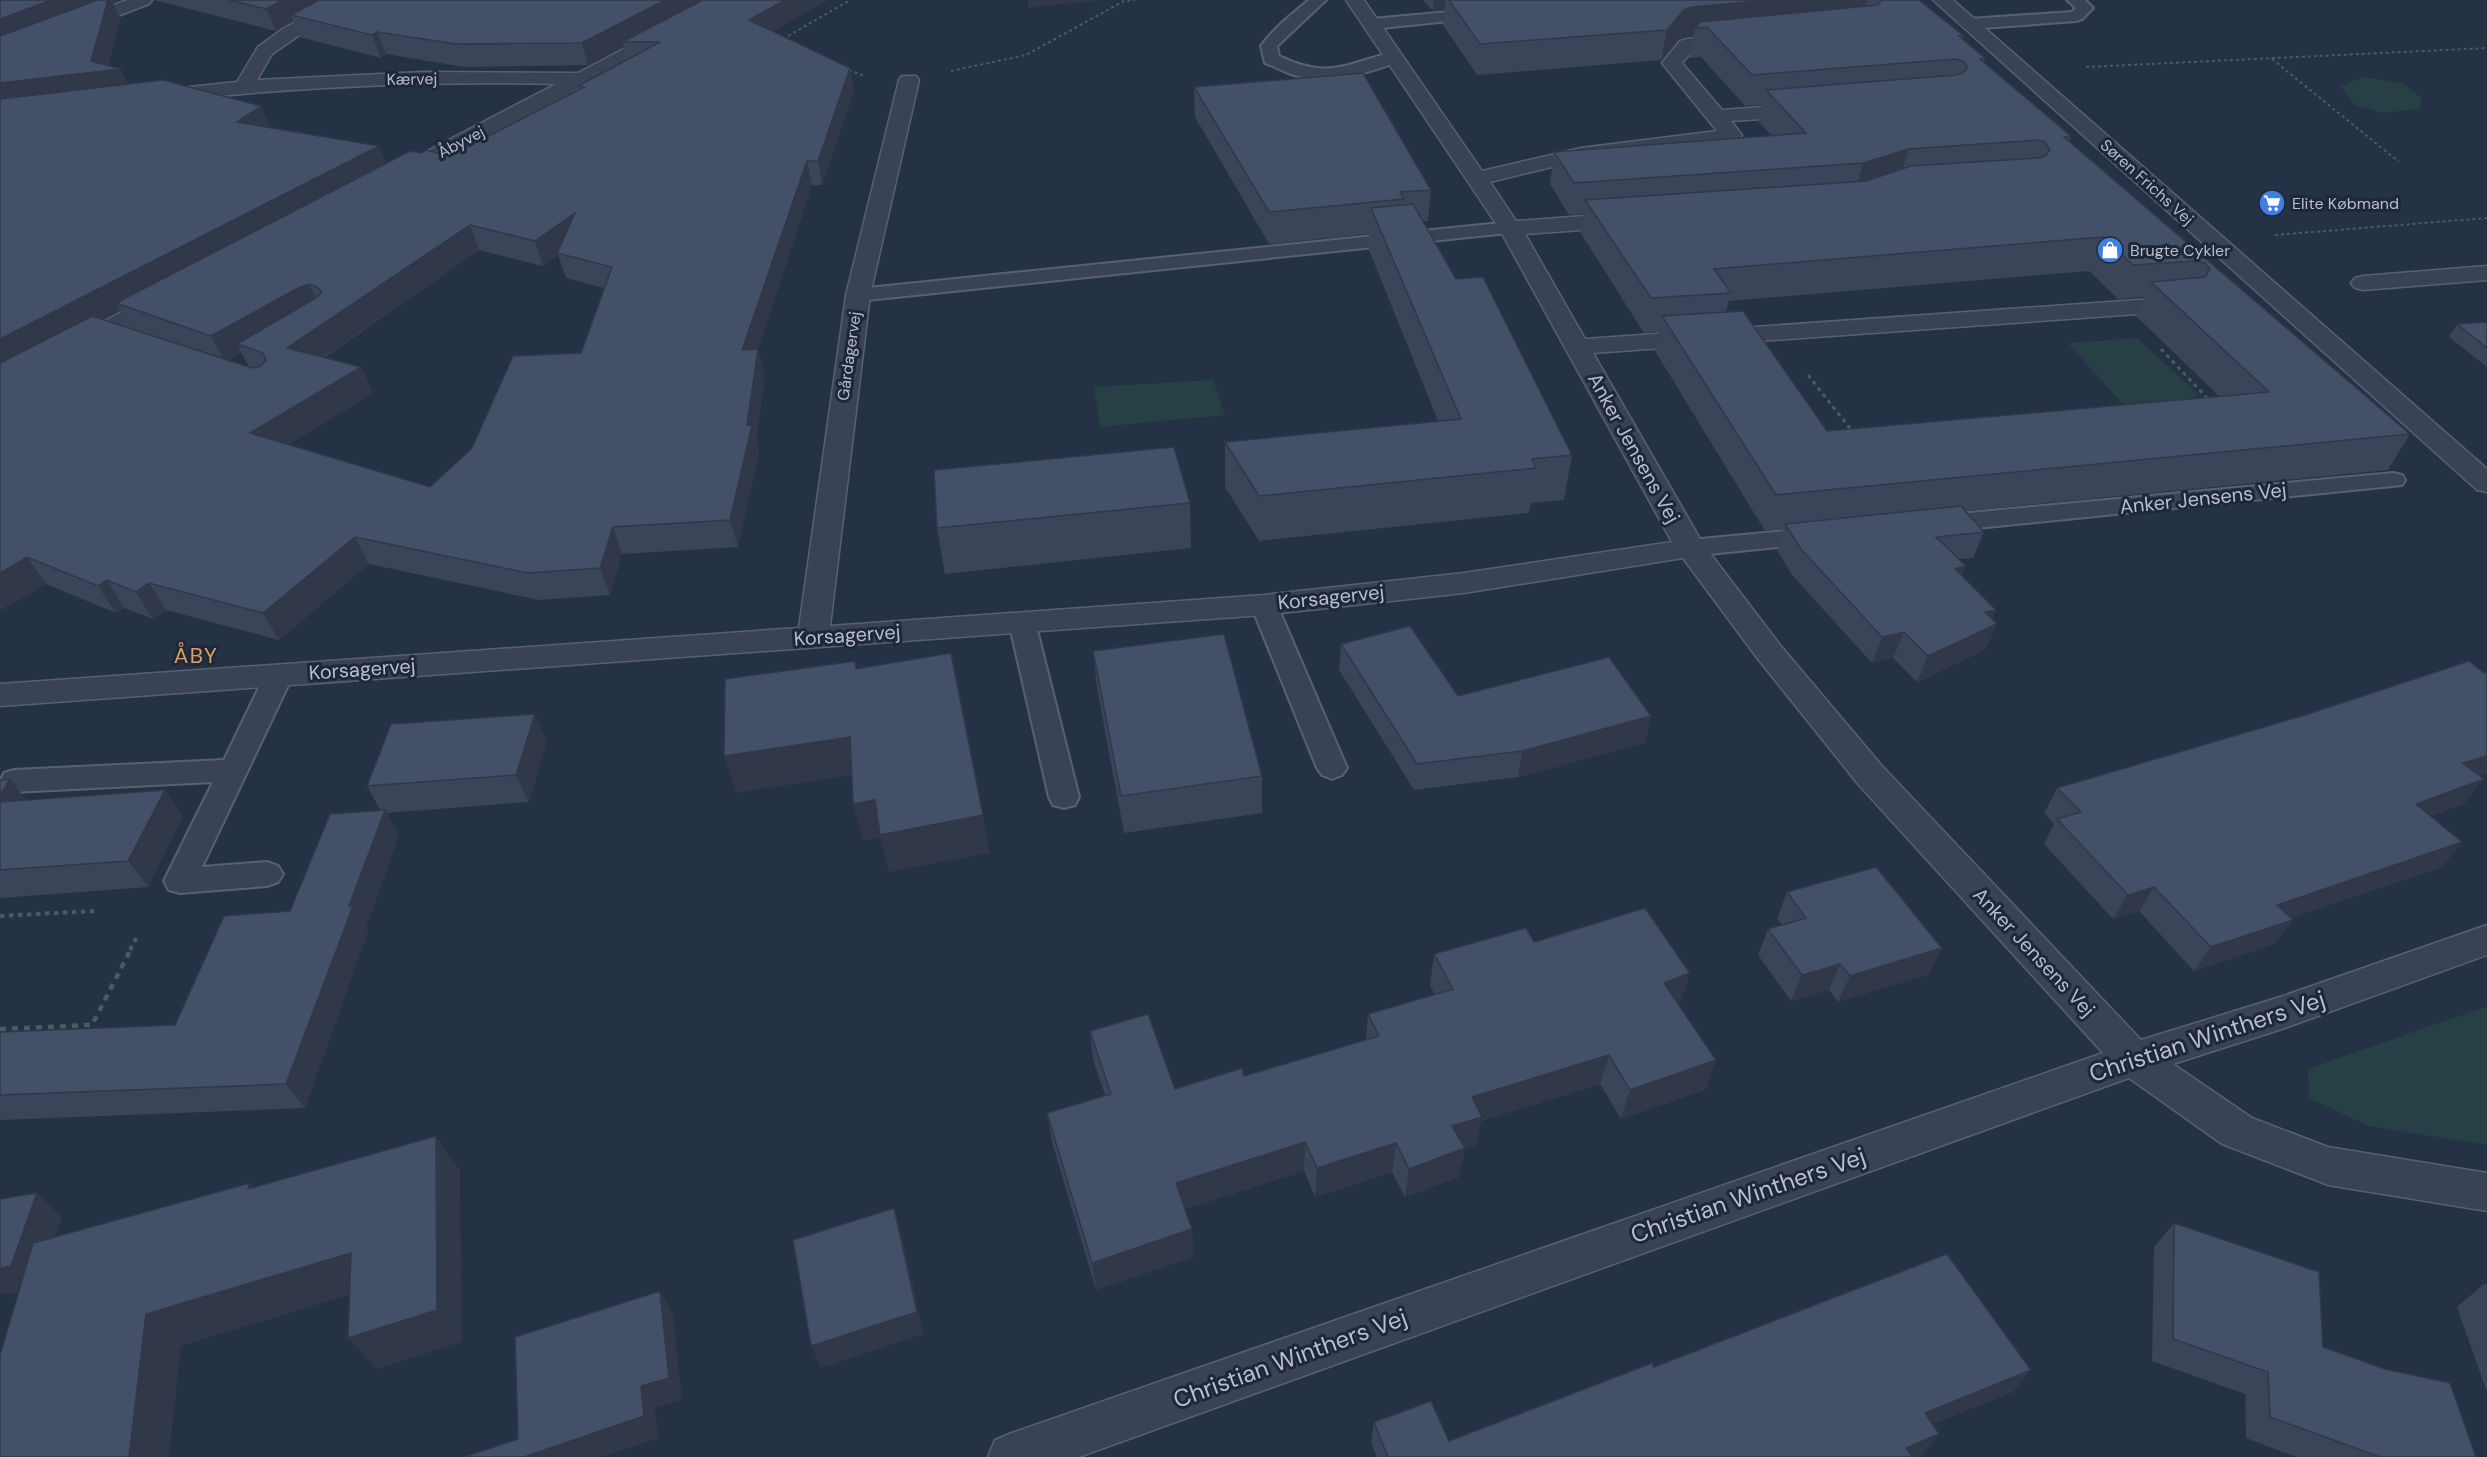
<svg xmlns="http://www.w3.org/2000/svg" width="2487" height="1457" font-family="'DM Sans',sans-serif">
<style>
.green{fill:#274046}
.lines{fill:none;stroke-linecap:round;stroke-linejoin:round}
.service-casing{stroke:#586172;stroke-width:4}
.minor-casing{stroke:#586172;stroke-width:3}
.tertiary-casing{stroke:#586172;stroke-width:3}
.path-far3{stroke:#465d62;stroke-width:2;stroke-dasharray:3 3;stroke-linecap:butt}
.path-far2{stroke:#465d62;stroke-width:3;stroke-dasharray:4 4;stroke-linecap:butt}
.path-far1{stroke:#465d62;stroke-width:4;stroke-dasharray:4.5 4.5;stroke-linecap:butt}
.path{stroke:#465d62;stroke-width:4.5;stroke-dasharray:6 6;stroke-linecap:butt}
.service{fill:#3a4355;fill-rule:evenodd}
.minor{fill:#3a4355;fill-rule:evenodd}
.tertiary{fill:#3a4355;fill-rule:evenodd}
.wall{fill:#3a4559;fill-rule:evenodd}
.shaded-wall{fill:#303849}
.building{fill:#445068;stroke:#303849;stroke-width:1.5;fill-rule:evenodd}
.labels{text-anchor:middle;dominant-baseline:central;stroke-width:6;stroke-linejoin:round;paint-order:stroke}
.far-street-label{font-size:16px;fill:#b8bfce;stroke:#1e283a}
.far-poi-label{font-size:16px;fill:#b8bfce;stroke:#1e283a;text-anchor:start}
.street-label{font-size:20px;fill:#b8bfce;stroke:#1e283a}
.quarter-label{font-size:22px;letter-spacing:1.5px;fill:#dfa162;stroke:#1e283a}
.near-street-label{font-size:24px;fill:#b8bfce;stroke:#1e283a}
</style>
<rect width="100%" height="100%" fill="#253145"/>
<path class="green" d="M 2364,77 L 2402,83 L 2422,98 L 2419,109 L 2382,113 L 2354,105 L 2341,86 Z
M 2137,338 L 2197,393 L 2189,414 L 2133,416 L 2068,343 Z
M 1213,380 L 1225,415 L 1100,427 L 1094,387 Z
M 2487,1006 L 2487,1145 L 2368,1126 L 2309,1098 L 2308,1069 Z"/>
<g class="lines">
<defs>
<path id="service" d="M 1309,0 L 1326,0 L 1277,46 L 1279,56 C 1330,80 1344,64 1394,52 L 1402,57 L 1400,61 C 1366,74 1327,86 1291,74 C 1282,71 1274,66 1265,63 L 1261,46 C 1274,28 1292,14 1309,0 Z
M 2067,0 L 2085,0 L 2093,8 L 2082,19 L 2076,21 L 1969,29 L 1961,24 L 1969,19 L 2072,12 L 2076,8 Z
M 1481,9 L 1487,11 L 1489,14 L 1487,17 L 1372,29 L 1364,24 L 1372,19 Z
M 1510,222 L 1517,224 L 1520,228 L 1517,232 L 858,301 L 851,299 L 848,295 L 851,291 L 858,289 Z
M 2393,473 L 2402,475 L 2405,480 L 2402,485 L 1937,532 L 1928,529 L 1925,524 L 1928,519 L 1937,516 Z
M 1817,528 L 1826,530 L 1830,536 L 1826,542 L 1690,556 L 1681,554 L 1677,548 L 1681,542 L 1690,540 Z
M 1264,596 L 1273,599 L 1277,605 L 1347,768 L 1342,775 L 1332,779 L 1322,775 L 1317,768 L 1251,605 L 1255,599 Z
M 1022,613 L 1031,616 L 1035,622 L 1079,797 L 1075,805 L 1064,808 L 1053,805 L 1049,797 L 1009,622 L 1013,616 Z
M 279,666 L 289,668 L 293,675 L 202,867 L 267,862 L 278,866 L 283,874 L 278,882 L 267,886 L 180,893 L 169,890 L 164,881 L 213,782 L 14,792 L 4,789 L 0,782 L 4,773 L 14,770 L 224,760 L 265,675 L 269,668 Z"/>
<path id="minor" d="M 127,0 L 152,0 L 149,4 L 0,61 L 0,48 Z
M 717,0 L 740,0 L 737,4 L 407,180 L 399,181 L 391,180 L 388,175 L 391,170 L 556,84 C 424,81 292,87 160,102 L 153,100 L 150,96 L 153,92 L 160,90 L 237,82 L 258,47 L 284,28 L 336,2 L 342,3 L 345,7 L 342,11 L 298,36 L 272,54 L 257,80 L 422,72 L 578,73 Z
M 1346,0 L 1364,0 L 1482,171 L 1581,148 L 1717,131 L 1662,63 L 1680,41 L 1687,39 L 1737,34 L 1744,36 L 1746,40 L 1744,44 L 1737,46 L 1693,50 L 1682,63 L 1722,110 L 1804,104 L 1811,106 L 1814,110 L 1811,114 L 1804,116 L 1731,121 L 1742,135 L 1739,139 L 1732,141 L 1581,160 L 1490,182 L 1516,221 L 1625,213 L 1633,215 L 1636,220 L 1633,225 L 1625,227 L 1525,234 L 1585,339 L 2180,297 L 2189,299 L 2192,304 L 2189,309 L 2180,311 L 1593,353 L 1703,544 L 1780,645 L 1882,766 L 2141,1040 L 2280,997 L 2487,925 L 2487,955 L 2282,1029 L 2173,1064 L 2252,1118 L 2328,1147 L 2487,1173 L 2487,1211 L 2328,1185 L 2313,1179 L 2222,1144 L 2129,1078 L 1079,1457 L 988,1457 L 995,1440 L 1012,1433 L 2103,1053 L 1858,784 L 1758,659 L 1683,558 L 1464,593 L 1264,615 L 0,706 L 0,684 L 799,628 L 846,295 L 899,80 L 902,76 L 916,76 L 919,80 L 870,295 L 830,626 L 1264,595 L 1464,573 L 1672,542 L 1499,228 Z
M 2487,266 L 2487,280 L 2363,290 L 2355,288 L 2351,283 L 2355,278 L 2363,276 Z
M 165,292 L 174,294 L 177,299 L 174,304 L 9,391 L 0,394 L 0,376 L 156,294 Z"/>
<path id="tertiary" d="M 1933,0 L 1953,0 L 2487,469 L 2487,492 L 2477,490 Z"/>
</defs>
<use href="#service" class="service-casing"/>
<use href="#minor" class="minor-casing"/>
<use href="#tertiary" class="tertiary-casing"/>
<path class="path-far3" d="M 783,39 L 850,0
M 2272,59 L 2399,162
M 2086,67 L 2487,48
M 849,70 L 864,76
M 951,71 L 1026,55 L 1124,1 L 1135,0
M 2275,235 L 2487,218"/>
<path class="path-far2" d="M 2161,349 L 2209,400
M 1808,375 L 1852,431"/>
<path class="path-far1" d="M 0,916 L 94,911
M 130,950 L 137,937"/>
<path class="path" d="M 0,1029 L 92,1025 L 131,949"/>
<use href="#service" class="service"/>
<use href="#minor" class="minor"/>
<use href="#tertiary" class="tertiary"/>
</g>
<path class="wall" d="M 0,0 L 121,0 L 113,3 L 120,17 L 108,65 L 129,84 L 271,127 L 379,146 L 386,164 L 450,156 L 579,90 L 578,86 L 626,60 L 623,47 L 588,65 L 464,67 L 386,54 L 381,58 L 300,37 L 293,21 L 276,31 L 154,0 L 828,0 L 773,31 L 850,68 L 854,91 L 822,185 L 812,185 L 758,349 L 765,375 L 756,440 L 759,452 L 738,547 L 622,554 L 610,595 L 539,600 L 369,564 L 279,640 L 166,610 L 153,619 L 124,608 L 116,613 L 46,584 L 4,609 L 0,607 ZM 479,250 L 543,266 L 558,255 L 566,278 L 604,288 L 581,353 L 430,487 L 288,445 L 373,393 L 361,367 L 324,358 ZM 120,311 L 129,328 L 103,319 ZM 241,352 L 249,367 L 228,360 Z
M 1423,0 L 1919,0 L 1964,36 L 1963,40 L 1985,58 L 1984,62 L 2071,136 L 2069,142 L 2410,434 L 2388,470 L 1966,511 L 1984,532 L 1973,558 L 1959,559 L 1962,576 L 1996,610 L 1992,619 L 1997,624 L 1985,650 L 1917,682 L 1893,658 L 1872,663 L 1792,575 L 1777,550 L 1783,529 L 1765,531 L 1655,351 L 1659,332 L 1644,333 L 1580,232 L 1583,214 L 1569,215 L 1550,184 L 1554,152 L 1772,136 L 1758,121 L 1762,105 L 1745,106 L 1701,57 L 1689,58 L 1693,36 L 1686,37 L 1678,40 L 1661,60 L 1477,75 L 1443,25 L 1445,10 L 1433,11 ZM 2089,271 L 2118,299 L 2145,297 L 2136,316 L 2219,396 L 1827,431 L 1726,312 L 1729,301 Z
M 1194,87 L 1431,190 L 1428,221 L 1422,221 L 1456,279 L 1572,455 L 1564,500 L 1531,503 L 1529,513 L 1259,541 L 1225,487 L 1225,442 L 1438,421 L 1369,250 L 1369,234 L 1269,244 L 1195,117 Z
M 2487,322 L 2487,367 L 2449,337 L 2457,324 Z
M 1190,503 L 1191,548 L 945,574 L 937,528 Z
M 1341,644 L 1458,696 L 1651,716 L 1645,743 L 1518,777 L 1414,790 L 1339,670 Z
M 1093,651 L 1262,776 L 1262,813 L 1124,833 L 1097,688 Z
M 547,741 L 529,802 L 386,813 L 399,835 L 366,927 L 368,931 L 305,1108 L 0,1120 L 0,1032 L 175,1025 L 290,911 L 380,810 L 367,786 Z
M 2481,776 L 2464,804 L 2431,816 L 2462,842 L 2442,867 L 2291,918 L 2293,920 L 2274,944 L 2194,971 L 2139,911 L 2113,919 L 2044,844 L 2054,824 L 2044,813 L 2057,788 Z
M 0,780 L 26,800 L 165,790 L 183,816 L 148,887 L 0,898 Z
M 1787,892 L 1942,948 L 1929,974 L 1838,1002 L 1829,990 L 1791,1001 L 1758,955 L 1768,929 L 1782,925 L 1777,919 Z
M 1534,942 L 1680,1003 L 1678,1004 L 1716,1060 L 1705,1090 L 1621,1119 L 1600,1084 L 1481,1121 L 1476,1146 L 1465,1149 L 1459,1177 L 1405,1197 L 1392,1172 L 1315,1197 L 1304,1171 L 1185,1209 L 1194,1257 L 1096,1290 L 1052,1142 L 1047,1113 L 1105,1095 L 1093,1060 L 1090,1031 L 1175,1089 L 1244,1076 L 1366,1040 L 1368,1014 L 1435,995 L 1430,985 L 1434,954 Z
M 2174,1223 L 2323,1347 L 2476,1457 L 2296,1457 L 2246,1438 L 2245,1394 L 2152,1361 L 2154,1247 Z
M 2484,1284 L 2487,1284 L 2487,1392 L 2457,1307 Z
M 1654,1367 L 2013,1392 L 1932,1424 L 1923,1455 L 1918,1457 L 1377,1457 L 1371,1443 L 1374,1422 L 1449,1441 Z"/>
<path class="shaded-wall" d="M 51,0 L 121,0 L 113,3 L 120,17 L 106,70 L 121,69 L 132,92 L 0,108 L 0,83 L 91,61 L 0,46 L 0,19 Z
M 283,0 L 331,0 L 291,15 L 293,21 L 276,31 L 266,9 Z
M 665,0 L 712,0 L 622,42 L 623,47 L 588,65 L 582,43 Z
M 785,0 L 828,0 L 754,42 L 749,20 Z
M 1028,0 L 1107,0 L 1028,8 Z
M 1434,0 L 1445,0 L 1445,10 L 1433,11 Z
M 1770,0 L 1867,0 L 1862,20 L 1695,28 L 1693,36 L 1686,37 L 1678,40 L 1661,60 L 1667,30 L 1684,10 L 1692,7 Z
M 377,32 L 386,54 L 381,58 L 372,35 Z
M 850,68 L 854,91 L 822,185 L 818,161 Z
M 261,106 L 272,129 L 237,122 Z
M 379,146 L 388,170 L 116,303 L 120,311 L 0,373 L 0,339 Z
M 1909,149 L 1899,181 L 1854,196 L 1863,163 Z
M 807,161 L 812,185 L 749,376 L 742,350 Z
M 575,213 L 557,253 L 558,255 L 543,266 L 535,241 Z
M 470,225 L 479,250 L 299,374 L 287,348 Z
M 309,284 L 321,310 L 237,344 L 241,352 L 225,362 L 211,336 L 300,287 Z
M 758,349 L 765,375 L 756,440 L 759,452 L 738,547 L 730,520 L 747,425 Z
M 361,367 L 373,393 L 264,460 L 250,433 Z
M 613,527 L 622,554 L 610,595 L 600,568 Z
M 355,537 L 369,564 L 279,640 L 263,613 Z
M 27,557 L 46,584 L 4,609 L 0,603 L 0,573 Z
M 1966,566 L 1955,592 L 1955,569 Z
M 107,580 L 124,608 L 116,613 L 98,586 Z
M 149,583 L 166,610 L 153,619 L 136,592 Z
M 1996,610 L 1988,628 L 1997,624 L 1985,650 L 1917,682 L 1928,656 L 1985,612 Z
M 1904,632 L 1893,658 L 1872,663 L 1882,637 Z
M 535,714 L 547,741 L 529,802 L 516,775 Z
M 1651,716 L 1645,743 L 1518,777 L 1522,751 Z
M 850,737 L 859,774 L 736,793 L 724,756 Z
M 2487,756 L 2487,774 L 2444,788 L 2463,763 Z
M 10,779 L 31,806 L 0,807 L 0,795 Z
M 2484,779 L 2464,804 L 2397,829 L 2416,804 Z
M 165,790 L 183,816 L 148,887 L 128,861 Z
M 875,800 L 983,815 L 990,853 L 889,872 L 880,838 L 863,841 L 853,804 Z
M 385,810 L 399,835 L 366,927 L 368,931 L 305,1108 L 286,1084 L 349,906 Z
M 2462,842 L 2442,867 L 2259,929 L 2277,905 Z
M 2154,887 L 2139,911 L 2113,919 L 2128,895 Z
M 2293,920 L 2274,944 L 2194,971 L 2211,947 Z
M 1942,948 L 1929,974 L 1838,1002 L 1850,976 Z
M 1840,964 L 1829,990 L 1791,1001 L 1802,975 Z
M 1690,973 L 1680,1003 L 1654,1013 L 1664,983 Z
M 1609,1055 L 1600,1084 L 1481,1121 L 1476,1146 L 1465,1149 L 1459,1177 L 1405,1197 L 1409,1169 L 1472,1097 Z
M 1716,1060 L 1705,1090 L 1621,1119 L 1630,1090 Z
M 436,1136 L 460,1170 L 462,1342 L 377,1369 L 348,1338 Z
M 1305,1142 L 1304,1171 L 1178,1211 L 1176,1183 Z
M 1396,1143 L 1392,1172 L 1315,1197 L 1317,1168 Z
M 250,1183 L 279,1217 L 248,1189 Z
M 37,1193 L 62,1217 L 38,1289 L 0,1295 L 0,1268 Z
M 894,1208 L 901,1232 L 924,1334 L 821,1368 L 811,1346 Z
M 1192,1229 L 1194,1257 L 1096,1290 L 1092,1263 Z
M 351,1253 L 379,1286 L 181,1346 L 169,1457 L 129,1457 L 146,1314 Z
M 660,1291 L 673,1314 L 682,1400 L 655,1408 L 659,1438 L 602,1457 L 524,1457 L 641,1386 Z
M 2031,1370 L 2013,1392 L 1909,1434 L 1925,1413 Z
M 1939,1434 L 1923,1455 L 1918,1457 L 1899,1457 L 1906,1448 Z"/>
<path class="building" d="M 0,0 L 51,0 L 0,19 Z
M 98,0 L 108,0 L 91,61 L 121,69 L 0,83 L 0,36 Z
M 229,0 L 283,0 L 266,9 Z
M 319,0 L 665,0 L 582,43 L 456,44 L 377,32 L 372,35 L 291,15 Z
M 703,0 L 785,0 L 749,20 L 850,68 L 818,161 L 807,161 L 742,350 L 758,349 L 747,425 L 752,425 L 730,520 L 613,527 L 600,568 L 528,573 L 355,537 L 263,613 L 149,583 L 136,592 L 107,580 L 98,586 L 27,557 L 0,573 L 0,363 L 92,316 L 252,368 L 261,366 L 266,360 L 263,353 L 237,344 L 316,298 L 322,292 L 317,287 L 309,284 L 300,287 L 211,336 L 116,303 L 410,151 L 421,153 L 426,150 L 450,156 L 584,87 L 578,86 L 660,42 L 622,42 ZM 575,213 L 557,253 L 612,267 L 581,353 L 513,356 L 472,448 L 430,487 L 250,433 L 361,367 L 287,348 L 470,225 L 535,241 Z
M 1449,0 L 1770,0 L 1692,7 L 1684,10 L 1667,30 L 1480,44 Z
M 1881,0 L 1919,0 L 1964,36 L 1959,36 L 1985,58 L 1980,59 L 2071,136 L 2064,137 L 2410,434 L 1776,495 L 1662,316 L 1743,311 L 1827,431 L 2269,392 L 2151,282 L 2205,277 L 2210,269 L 2205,263 L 2195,261 L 2133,265 L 2103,237 L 1714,269 L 1731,293 L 1651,298 L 1585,200 L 1866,181 L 1911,166 L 2037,158 L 2045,156 L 2050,150 L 2045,142 L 2036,140 L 1909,149 L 1863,163 L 1574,183 L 1554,152 L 1806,133 L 1766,90 L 1956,75 L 1963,73 L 1968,67 L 1963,61 L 1955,59 L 1752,75 L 1707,27 L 1695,28 L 1700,22 L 1878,5 Z
M 1363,73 L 1431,190 L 1400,192 L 1404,199 L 1269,212 L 1194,87 Z
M 163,80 L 261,106 L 237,122 L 379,146 L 0,339 L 0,99 Z
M 1413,204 L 1456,279 L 1483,277 L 1572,455 L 1532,459 L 1536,468 L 1259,496 L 1225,442 L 1461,419 L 1371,208 Z
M 2487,322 L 2487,348 L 2457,324 Z
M 1174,447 L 1190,503 L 937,528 L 934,470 Z
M 1961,506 L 1984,532 L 1936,537 L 1966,566 L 1955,569 L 1996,610 L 1985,612 L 1997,624 L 1928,656 L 1904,632 L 1882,637 L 1801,549 L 1785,524 Z
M 1410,626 L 1458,696 L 1609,657 L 1651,716 L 1522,751 L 1417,764 L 1341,644 Z
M 1224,634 L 1262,776 L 1121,796 L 1093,651 Z
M 951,653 L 983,815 L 880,835 L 875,800 L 853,804 L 850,737 L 724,756 L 725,679 L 855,661 L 856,669 Z
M 2469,661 L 2484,673 L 2487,672 L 2487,756 L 2463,763 L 2484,779 L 2416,804 L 2462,842 L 2277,905 L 2293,920 L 2211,947 L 2154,887 L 2128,895 L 2057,819 L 2081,812 L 2057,788 L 2305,715 Z
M 535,714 L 516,775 L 367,786 L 391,724 Z
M 10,779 L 0,795 L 0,780 Z
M 165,790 L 128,861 L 0,870 L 0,802 Z
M 385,810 L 349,906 L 353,906 L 286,1084 L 0,1095 L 0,1032 L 175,1025 L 224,916 L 290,911 L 330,814 Z
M 1876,867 L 1942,948 L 1850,976 L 1840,964 L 1802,975 L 1768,929 L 1806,918 L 1787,892 Z
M 1645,908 L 1690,973 L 1664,983 L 1716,1060 L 1630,1090 L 1609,1055 L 1472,1097 L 1482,1117 L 1452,1126 L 1465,1148 L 1409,1169 L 1396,1143 L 1317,1168 L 1305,1142 L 1176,1183 L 1192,1229 L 1092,1263 L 1047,1113 L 1111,1094 L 1090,1031 L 1148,1014 L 1175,1089 L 1242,1068 L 1244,1076 L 1379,1036 L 1368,1014 L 1453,989 L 1434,954 L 1526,928 L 1534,942 Z
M 436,1136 L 437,1310 L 348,1338 L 351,1253 L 146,1314 L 129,1457 L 0,1457 L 0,1355 L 33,1243 L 250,1183 L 248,1189 Z
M 37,1193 L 11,1266 L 0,1268 L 0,1199 Z
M 894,1208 L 917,1312 L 811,1346 L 793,1240 Z
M 2174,1223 L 2319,1272 L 2323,1347 L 2385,1369 L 2450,1383 L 2476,1457 L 2380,1457 L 2270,1417 L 2268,1372 L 2173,1339 Z
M 1947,1254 L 2031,1370 L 1925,1413 L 1939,1434 L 1906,1448 L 1913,1457 L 1388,1457 L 1374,1422 L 1431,1401 L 1449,1441 L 1652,1363 L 1654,1367 Z
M 660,1291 L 669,1378 L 641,1386 L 644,1416 L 524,1457 L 464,1457 L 518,1439 L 515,1337 Z"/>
<defs>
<symbol id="supermarket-disc" viewBox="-11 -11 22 22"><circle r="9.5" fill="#3f7fe0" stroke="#1e283a"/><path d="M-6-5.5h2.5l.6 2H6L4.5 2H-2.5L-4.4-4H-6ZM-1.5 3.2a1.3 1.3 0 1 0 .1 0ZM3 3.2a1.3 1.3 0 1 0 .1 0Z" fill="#fff"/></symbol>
<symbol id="shop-disc" viewBox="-11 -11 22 22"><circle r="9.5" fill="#3f7fe0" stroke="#1e283a"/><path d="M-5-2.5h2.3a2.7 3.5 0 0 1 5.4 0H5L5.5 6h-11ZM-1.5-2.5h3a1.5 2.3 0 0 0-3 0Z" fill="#fff"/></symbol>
</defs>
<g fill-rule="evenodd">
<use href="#supermarket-disc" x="2257" y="188" width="30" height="30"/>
<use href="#shop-disc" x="2095" y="235" width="30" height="30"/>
</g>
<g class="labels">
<g class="far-street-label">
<text transform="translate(412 79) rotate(-1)">Kærvej</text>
<text transform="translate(461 142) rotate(-28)">Åbyvej</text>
<text transform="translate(2147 182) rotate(42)">Søren Frichs Vej</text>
<text transform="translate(849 356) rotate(-82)">Gårdagervej</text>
</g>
<g class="far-poi-label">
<text x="2292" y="203">Elite Købmand</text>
<text x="2130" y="250">Brugte Cykler</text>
</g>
<g class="street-label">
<text transform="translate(1634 448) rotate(61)">Anker Jensens Vej</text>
<text transform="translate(2203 498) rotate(-6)">Anker Jensens Vej</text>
<text transform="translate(1331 597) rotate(-6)">Korsagervej</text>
<text transform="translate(847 635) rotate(-4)">Korsagervej</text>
<text transform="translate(362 669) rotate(-4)">Korsagervej</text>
<text transform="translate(2034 952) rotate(47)">Anker Jensens Vej</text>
</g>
<g class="quarter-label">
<text x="196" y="655">ÅBY</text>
</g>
<g class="near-street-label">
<text transform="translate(2207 1036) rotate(-18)">Christian Winthers Vej</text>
<text transform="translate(1748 1195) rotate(-19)">Christian Winthers Vej</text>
<text transform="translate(1290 1358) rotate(-20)">Christian Winthers Vej</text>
</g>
</g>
</svg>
